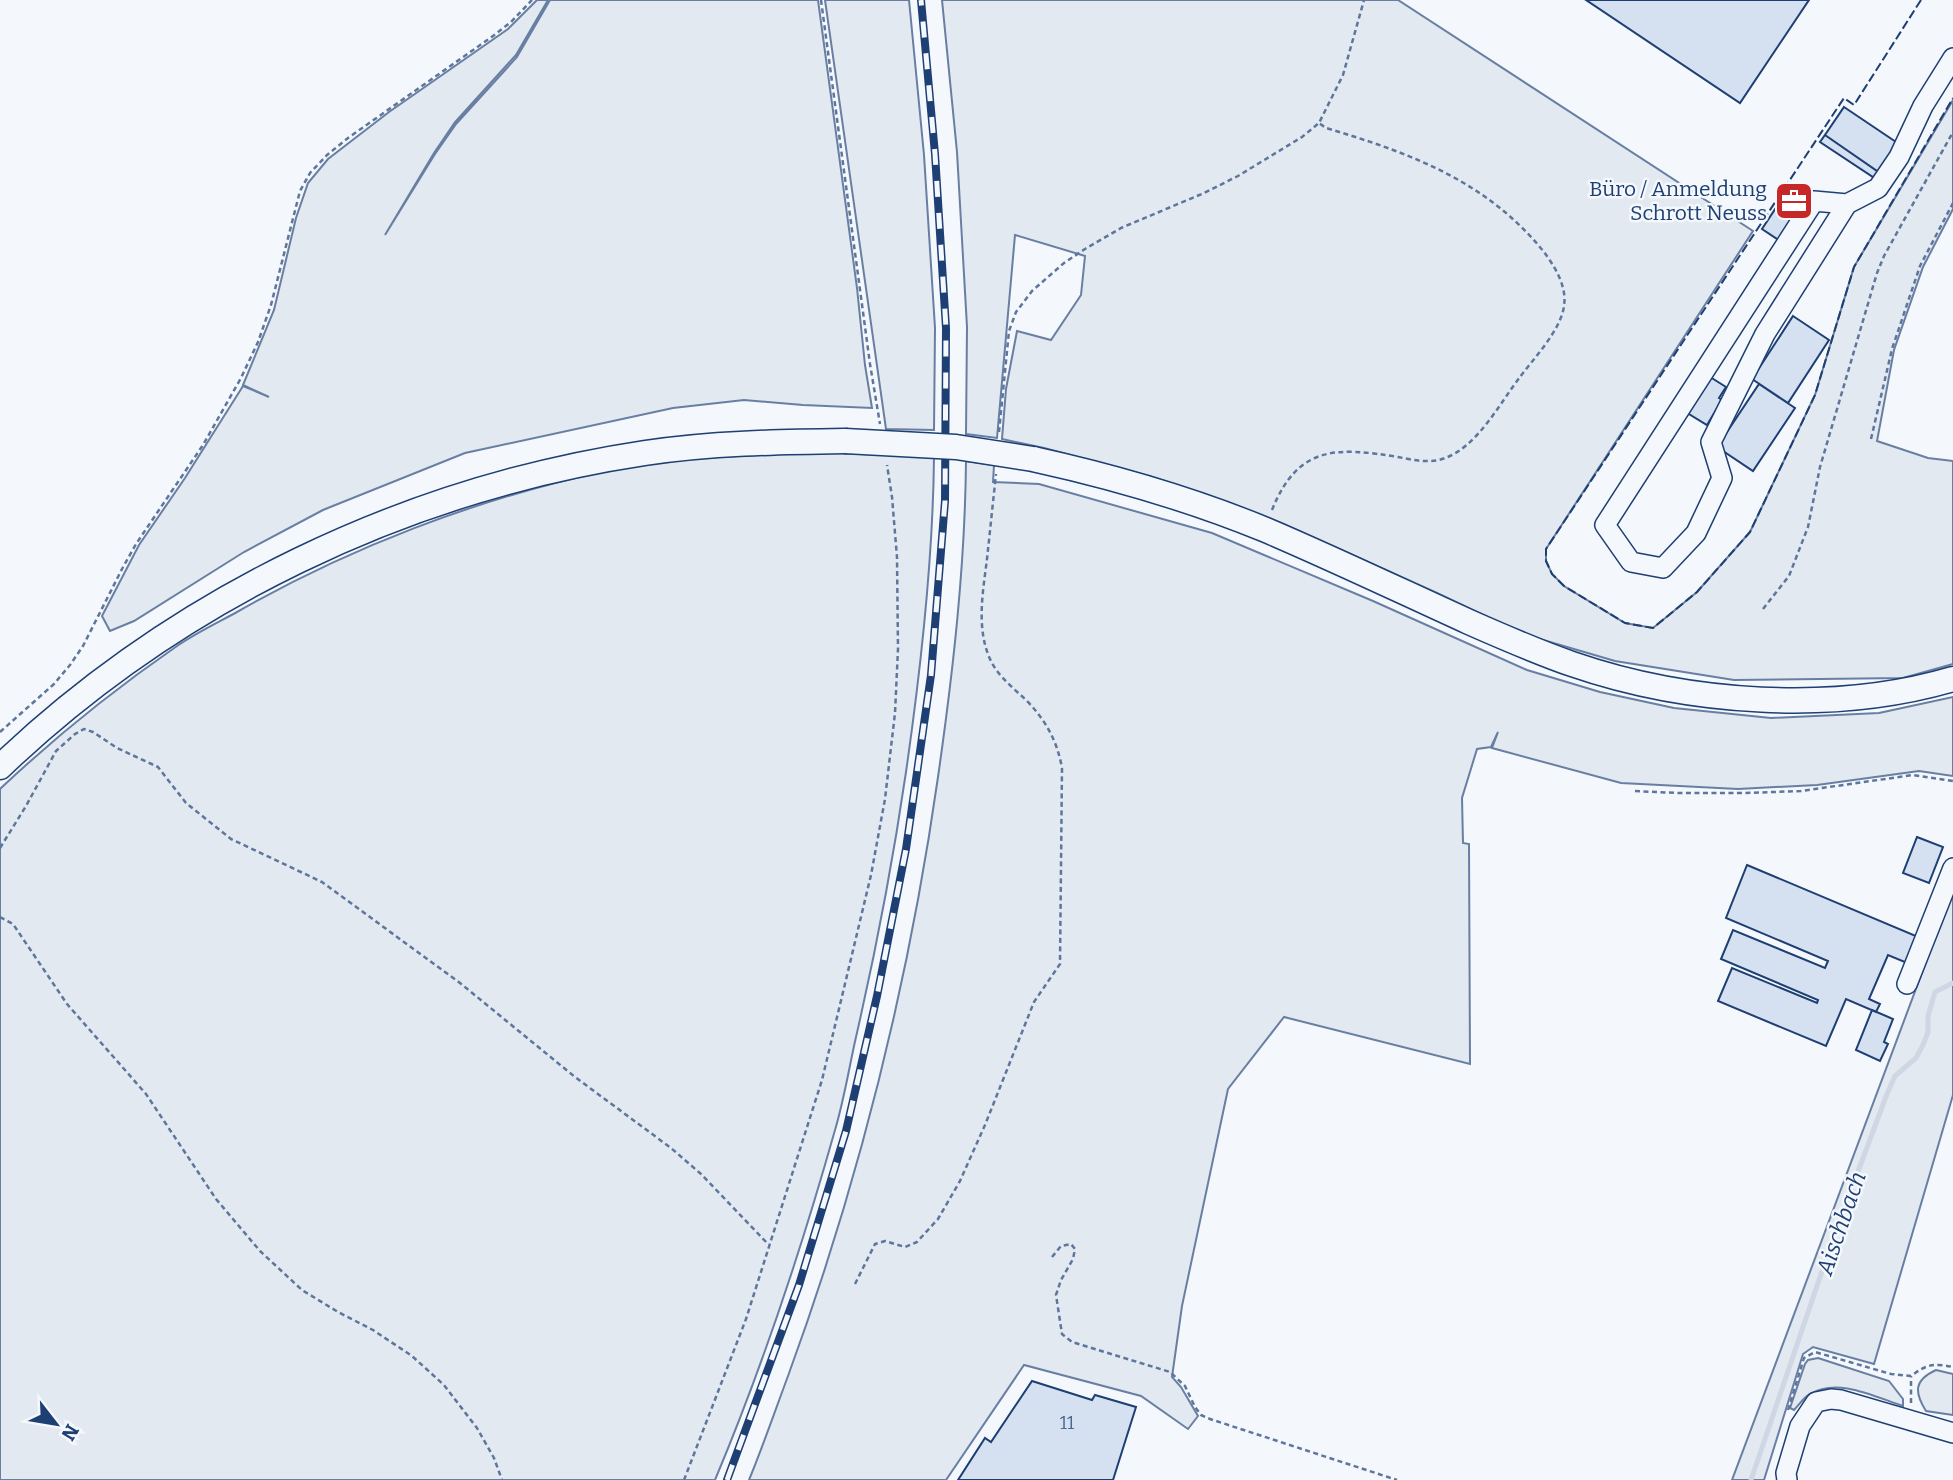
<svg xmlns="http://www.w3.org/2000/svg" width="1953" height="1480" font-family="Bitter,serif">
<style>
.green{fill:#e3e9f0;stroke:#687fa3;stroke-width:2}
.lines{fill:none;stroke-linecap:round;stroke-linejoin:round}
.stream{stroke:#cfd7e4;stroke-width:5}
.building{fill:#d5e0f0;stroke:#1d3f73;stroke-width:2}
.minor-casing{stroke:#1d3f73;stroke-width:22}
.major-casing{stroke:#1d3f73;stroke-width:27}
.path{stroke:#5e769c;stroke-width:2.5;stroke-dasharray:5 3.5;stroke-linecap:butt}
.minor{stroke:#f4f7fb;stroke-width:19}
.major{stroke:#f4f7fb;stroke-width:24}
.rail-casing{stroke:#1d3f73;stroke-width:8}
.rail{stroke:#f4f7fb;stroke-width:5;stroke-dasharray:16;stroke-linecap:butt}
.major-bridge-casing{stroke:#1d3f73;stroke-width:27;stroke-linecap:butt}
.major-bridge{stroke:#f4f7fb;stroke-width:24}
.fence{stroke:#1d3f73;stroke-width:2;stroke-dasharray:9 3.5;stroke-linecap:butt}
.labels{text-anchor:middle;dominant-baseline:central;stroke-width:5;stroke-linejoin:round;paint-order:stroke}
.number-label{font-size:18px;fill:#4b6792}
.poi-label{font-size:21px;fill:#1d3f73;stroke:#f4f7fb;text-anchor:end}
.water-label{font-size:23px;font-style:italic;fill:#1d3f73;stroke:#f4f7fb}
</style>
<rect width="100%" height="100%" fill="#f4f7fb"/>
<path class="green" d="M 537,0 L 548,0 L 516,55 L 455,122 L 434,153 L 385,235 L 435,154 L 456,124 L 517,57 L 550,0 L 818,0 L 857,288 L 865,365 L 872,408 L 803,405 L 744,400 L 673,408 L 465,453 L 323,510 L 244,552 L 134,621 L 110,631 L 102,616 L 139,545 L 185,478 L 243,386 L 269,397 L 243,385 L 274,310 L 296,218 L 308,183 L 328,159 L 389,112 L 508,29 Z
M 825,0 L 909,0 L 924,155 L 935,328 L 934,430 L 886,429 Z
M 942,0 L 1398,0 L 1753,231 L 1546,549 L 1546,561 L 1552,574 L 1564,586 L 1625,623 L 1653,628 L 1697,592 L 1750,532 L 1815,395 L 1854,267 L 1953,100 L 1953,209 L 1923,267 L 1894,350 L 1877,441 L 1928,458 L 1953,461 L 1953,664 L 1903,678 L 1734,680 L 1615,661 L 1526,635 L 1437,593 L 1281,523 L 1207,495 L 1149,476 L 1044,448 L 1002,439 L 1006,389 L 1017,331 L 1051,340 L 1081,295 L 1085,256 L 1015,235 L 997,438 L 966,434 L 967,327 L 957,152 Z
M 813,452 L 934,457 C 933,562 921,668 906,772 C 893,861 876,950 856,1037 C 849,1068 844,1100 835,1130 C 802,1247 762,1368 715,1480 L 0,1480 L 0,789 C 55,737 115,689 177,646 C 196,633 217,623 237,612 C 349,548 476,499 602,472 C 671,457 743,456 813,452 Z
M 966,461 L 994,465 L 993,482 L 1039,484 L 1212,533 L 1373,601 L 1527,670 L 1600,692 L 1674,708 L 1771,718 L 1879,713 L 1953,697 L 1953,776 L 1919,771 L 1817,785 L 1738,789 L 1621,783 L 1492,748 L 1498,732 L 1491,747 L 1477,749 L 1462,798 L 1463,843 L 1469,844 L 1470,1064 L 1284,1017 L 1228,1089 L 1182,1306 L 1172,1377 L 1181,1387 L 1198,1416 L 1188,1429 L 1141,1396 L 1024,1365 L 946,1480 L 749,1480 C 763,1446 775,1411 788,1376 C 859,1182 909,981 938,777 C 953,672 965,567 966,461 Z
M 1953,890 L 1953,1095 L 1874,1364 L 1813,1347 L 1803,1354 L 1764,1480 L 1732,1480 Z
M 1818,1358 L 1889,1381 L 1903,1399 L 1903,1406 C 1875,1397 1838,1377 1810,1394 C 1804,1397 1799,1405 1794,1410 L 1790,1408 L 1805,1364 L 1808,1360 Z
M 1936,1370 L 1953,1374 L 1953,1415 L 1926,1411 C 1914,1392 1914,1380 1936,1370 Z"/>
<g class="lines">
<path class="stream" d="M 1751,1480 L 1835,1233 L 1887,1094 L 1895,1076 L 1916,1058 L 1923,1045 L 1928,1032 L 1928,1016 L 1935,992 L 1953,983"/>
</g>
<path class="building" d="M 1586,0 L 1809,0 L 1740,103 Z
M 1844,107 L 1899,144 L 1880,173 L 1825,135 Z
M 1825,135 L 1880,173 L 1876,179 L 1820,142 Z
M 1787,191 L 1805,203 L 1780,241 L 1762,229 Z
M 1793,316 L 1829,340 L 1788,403 L 1752,379 Z
M 1707,375 L 1726,387 L 1719,398 L 1722,400 L 1707,425 L 1684,411 Z
M 1759,384 L 1795,408 L 1753,471 L 1717,447 Z
M 1917,837 L 1943,847 L 1929,883 L 1903,873 Z
M 1747,865 L 1923,939 L 1912,965 L 1888,955 L 1869,999 L 1880,1004 L 1876,1012 L 1846,999 L 1826,1046 L 1718,1001 L 1732,968 L 1817,1003 L 1818,1000 L 1721,959 L 1733,930 L 1825,968 L 1828,961 L 1726,918 Z
M 1872,1010 L 1893,1019 L 1884,1042 L 1888,1044 L 1880,1061 L 1856,1050 Z
M 1032,1381 L 1092,1400 L 1095,1395 L 1136,1407 L 1113,1480 L 958,1480 L 985,1438 L 991,1442 Z"/>
<g class="lines">
<defs>
<path id="minor" d="M 1847,204 L 1814,201 L 1605,525 L 1631,562 L 1663,568 L 1696,533 L 1722,478 L 1711,442 L 1765,334 L 1847,204 L 1878,188 L 1899,157 L 1923,106 L 1953,58
M 1907,984 L 1953,868
M 1787,1480 L 1786,1473 L 1800,1426 L 1816,1402 L 1831,1399 L 1841,1400 L 1953,1433"/>
<path id="major" d="M 1033,459 C 1115,477 1188,498 1266,530 C 1334,559 1401,591 1469,622 C 1503,637 1537,652 1572,664 C 1688,704 1834,714 1953,679
M 0,767 C 176,599 405,489 645,453 C 711,443 778,442 845,441"/>
</defs>
<use href="#minor" class="minor-casing"/>
<use href="#major" class="major-casing"/>
<path class="path" d="M 821,0 L 870,364 L 880,424
M 999,432 L 1009,331 L 1016,312 L 1032,291 L 1064,263 L 1085,249 L 1121,228 L 1204,193 L 1238,176 L 1302,137 L 1319,123 L 1343,75 L 1364,0
M 1871,439 L 1892,349 L 1920,266 L 1953,203
M 1272,510 C 1298,445 1337,447 1398,457 C 1413,460 1430,464 1445,458 C 1477,447 1500,403 1520,377 C 1534,358 1561,330 1564,306 C 1567,286 1555,267 1544,252 C 1487,181 1410,153 1326,128 L 1319,123
M 1763,609 L 1789,576 L 1808,527 L 1820,467 L 1877,273 L 1884,256 L 1953,132
M 0,732 L 54,684 L 70,665 L 83,646 L 122,569 L 136,544 L 203,445 L 241,378 L 258,342 L 271,305 L 300,191 L 310,173 L 327,155 L 348,138 L 493,36 L 511,22 L 532,0
M 1635,791 L 1678,793 L 1745,793 L 1801,791 L 1913,775 L 1953,781
M 0,848 L 26,806 L 56,751 L 75,734 L 84,729 L 93,732 L 117,748 L 158,767 L 186,803 L 231,839 L 322,882 L 460,983 L 575,1077 L 671,1148 L 701,1174 L 768,1244
M 0,917 L 13,924 L 67,1004 L 146,1094 L 216,1199 L 260,1251 L 302,1290 L 338,1312 L 373,1330 L 412,1356 L 444,1385 L 477,1428 L 494,1458 L 502,1480
M 1052,1257 L 1061,1246 L 1071,1244 L 1075,1249 L 1073,1259 L 1061,1280 L 1056,1295 L 1062,1334 L 1072,1342 L 1170,1372 L 1185,1386 L 1195,1407 L 1201,1415 L 1210,1419 L 1397,1480
M 855,1284 L 875,1244 L 885,1241 L 905,1247 L 917,1242 L 938,1219 L 960,1181 L 985,1125 L 1034,1002 L 1060,964 L 1062,768 C 1057,740 1045,719 1025,699 C 1012,687 997,675 990,659 C 976,628 983,591 987,559 C 990,531 993,502 996,474
M 1911,1403 L 1911,1376
M 1788,1410 L 1804,1358 L 1815,1352 L 1891,1374 L 1911,1376 C 1927,1364 1934,1363 1953,1367
M 684,1480 L 746,1319 L 822,1080 L 871,875 L 885,799 L 895,713 L 898,649 L 897,557 L 892,497 L 887,465"/>
<use href="#minor" class="minor"/>
<use href="#major" class="major"/>
<defs>
<path id="rail" d="M 727,1480 L 799,1285 L 846,1131 L 877,996 L 906,849 L 931,675 L 945,501 L 946,328 L 935,154 L 921,0"/>
</defs>
<use href="#rail" class="rail-casing"/>
<use href="#rail" class="rail"/>
<defs>
<path id="major-bridge" d="M 845,441 L 956,447 L 1033,459"/>
</defs>
<use href="#major-bridge" class="major-bridge-casing"/>
<use href="#major-bridge" class="major-bridge"/>
<path class="fence" d="M 1921,0 L 1854,105 L 1844,98 L 1546,549 L 1546,561 L 1552,574 L 1564,586 L 1625,623 L 1653,628 L 1697,592 L 1750,532 L 1815,395 L 1854,267 L 1953,98"/>
</g>
<defs>
<symbol id="office-square" viewBox="-11 -11 22 22"><rect x="-9" y="-9" width="18" height="18" rx="4" fill="#c62828" stroke="#f4f7fb"/><path d="M-6-3h4V-5.5h4V-3h4V5H-6ZM-1-4.5V-3h2v-1.5ZM-6 0V1H6V0Z" fill="#fff"/></symbol>
</defs>
<g fill-rule="evenodd">
<use href="#office-square" x="1772" y="179" width="44" height="44"/>
</g>
<g class="labels">
<g class="number-label">
<text x="1067" y="1423">11</text>
</g>
<g class="poi-label">
<text x="1767" y="189">Büro / Anmeldung<tspan x="1767" dy="24">Schrott Neuss</tspan></text>
</g>
<g class="water-label">
<text transform="translate(1841 1223) rotate(-71)">Aischbach</text>
</g>
</g>
<g transform="translate(56 1424) rotate(121)" stroke="#f4f7fb" stroke-width="5" paint-order="stroke">
<path d="M0-5L12 26L0 18L-12 26Z" fill="#1d3f73"/>
<text y="-10" font-size="19" font-weight="bold" text-anchor="middle" fill="#1d3f73">N</text>
</g>
</svg>
